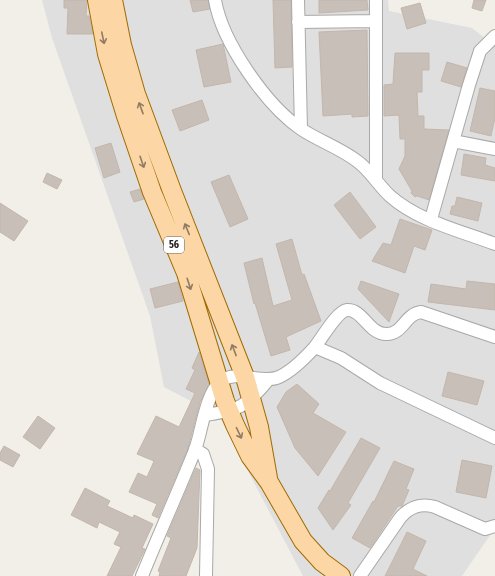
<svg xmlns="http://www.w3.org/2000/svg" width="495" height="576" font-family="'Fira Sans Condensed',sans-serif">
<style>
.residential{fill:#e0dfdf}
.building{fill:#c7bfb8;stroke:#c4b6ab}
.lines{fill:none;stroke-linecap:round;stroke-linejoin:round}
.street-casing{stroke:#a9a9a9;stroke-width:14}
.primary-casing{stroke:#a06b00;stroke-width:20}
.street{stroke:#fff;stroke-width:12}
.primary{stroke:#fcd6a4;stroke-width:18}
.oneway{stroke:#8f7c63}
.labels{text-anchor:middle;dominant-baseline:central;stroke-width:3;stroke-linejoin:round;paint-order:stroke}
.shield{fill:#fff;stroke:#646464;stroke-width:1}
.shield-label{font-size:10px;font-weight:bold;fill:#222}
</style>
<rect width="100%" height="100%" fill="#f2efe9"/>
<path class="residential" d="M 42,0 L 388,0 L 389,11 L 472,28 L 495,46 L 495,528 L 462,576 L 303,576 L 219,416 L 164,387 L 150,316 L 52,38 Z"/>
<path class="building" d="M 64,0 L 87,0 L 86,16 L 89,16 L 93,34 L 67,34 L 68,8 L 64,8 Z
M 190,0 L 208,0 L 210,9 L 193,12 Z
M 273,0 L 291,0 L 292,67 L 275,68 Z
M 319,0 L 367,0 L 368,10 L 319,13 Z
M 474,0 L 486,0 L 482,11 L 472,8 Z
M 420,3 L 426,23 L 407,29 L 401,8 Z
M 367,30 L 368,116 L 352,117 L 352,114 L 323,116 L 319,32 Z
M 223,44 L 231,82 L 204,87 L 196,50 Z
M 395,53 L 429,53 L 429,70 L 422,70 L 422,92 L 417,92 L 418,116 L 424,116 L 424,129 L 449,130 L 429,200 L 417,196 L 415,197 L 411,193 L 412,191 L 399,169 L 405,156 L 405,139 L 400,139 L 399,115 L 384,116 L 384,85 L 393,84 Z
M 447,62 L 467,68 L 461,87 L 441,81 Z
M 480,88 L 495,91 L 495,118 L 491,136 L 470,131 Z
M 202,100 L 209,120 L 180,131 L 172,110 Z
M 111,143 L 120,172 L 104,178 L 95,148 Z
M 464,154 L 486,158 L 485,165 L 495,168 L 495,181 L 461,175 Z
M 47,173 L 62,180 L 57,189 L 43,182 Z
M 229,175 L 248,219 L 230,227 L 211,182 Z
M 140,189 L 144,199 L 134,202 L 130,192 Z
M 350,192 L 376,227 L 360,239 L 334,205 Z
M 457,197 L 482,203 L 478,221 L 450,214 L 452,206 L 455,206 Z
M 0,203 L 28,221 L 14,241 L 0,232 Z
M 400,219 L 432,230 L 425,250 L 414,246 L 405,273 L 372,261 L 383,243 L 391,245 Z
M 292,239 L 302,275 L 304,274 L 321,321 L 286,337 L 290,350 L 271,356 L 255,303 L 254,304 L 244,263 L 262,258 L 273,306 L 292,300 L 276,244 Z
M 361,281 L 399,294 L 389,322 L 358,289 Z
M 467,281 L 495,284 L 495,310 L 428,302 L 431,284 L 466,289 Z
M 178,282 L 183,301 L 155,308 L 150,289 Z
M 199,352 L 209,384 L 200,402 L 188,448 L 158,518 L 152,515 L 157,504 L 129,492 L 138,473 L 147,477 L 154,461 L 137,454 L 156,416 L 179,427 L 195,393 L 186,389 L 195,370 L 192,368 Z
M 448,372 L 484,381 L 477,405 L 442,396 Z
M 297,384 L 319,404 L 313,413 L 346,432 L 318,476 L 295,448 L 277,407 L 286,392 Z
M 38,416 L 55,428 L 40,449 L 23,437 Z
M 361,438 L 380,448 L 348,503 L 351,505 L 333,530 L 318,508 L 329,490 L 330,491 Z
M 4,446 L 20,455 L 13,467 L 0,460 L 0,453 Z
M 462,460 L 492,466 L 486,498 L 456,492 Z
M 394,461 L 414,469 L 406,489 L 409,490 L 402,506 L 398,506 L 370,548 L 352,538 L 373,501 L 374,502 Z
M 196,468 L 200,470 L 197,548 L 186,576 L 159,576 L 160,572 L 158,571 L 171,538 L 167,536 Z
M 85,488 L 110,501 L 107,506 L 133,518 L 134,515 L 153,524 L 142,548 L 145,549 L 132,576 L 107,576 L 121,547 L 114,544 L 120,532 L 99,522 L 97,528 L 71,515 Z
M 407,532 L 426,541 L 413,569 L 427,576 L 385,576 Z"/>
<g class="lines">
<defs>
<path id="street" d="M 215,0 C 222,42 266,105 301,129 C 319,141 340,148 357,161 C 370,170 378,185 390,196 C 418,221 461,231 495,244
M 298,0 L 301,129
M 376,0 L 376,179
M 298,22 L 376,21
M 453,141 L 495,149
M 431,219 L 469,85 L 480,51 L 495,36
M 315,347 L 341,358 L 380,383 L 495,438
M 205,415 C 239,410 246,407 268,380
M 195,449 L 203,454 L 208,469 L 206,576
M 142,576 C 159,534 178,492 195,450 C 202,431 205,396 220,382 C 236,368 261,385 279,377 C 292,371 304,359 314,348 C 321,340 337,311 347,310 C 363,309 369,335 387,334 C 403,334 405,314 421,312 L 495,337
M 360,576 L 400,518 C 410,506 421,503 435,507 L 485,529 L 495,526"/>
<path id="primary" d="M 97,0 L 107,54 L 126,116 L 152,192 L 186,273 L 225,401 L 235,425 L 250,456 L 269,482 L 303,541 L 322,562 L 341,576
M 113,0 L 122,45 L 136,94 L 172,191 L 245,377 L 259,427 L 268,478"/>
</defs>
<use href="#street" class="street-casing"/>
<use href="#primary" class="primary-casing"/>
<use href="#street" class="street"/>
<use href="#primary" class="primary"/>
</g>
<defs><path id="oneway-shaft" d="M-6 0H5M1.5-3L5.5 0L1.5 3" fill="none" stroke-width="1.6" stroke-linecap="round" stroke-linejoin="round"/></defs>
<g class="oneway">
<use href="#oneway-shaft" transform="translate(103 38) rotate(78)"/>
<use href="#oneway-shaft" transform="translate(141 108) rotate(-110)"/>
<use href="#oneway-shaft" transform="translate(142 162) rotate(71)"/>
<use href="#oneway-shaft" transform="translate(187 229) rotate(-112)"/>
<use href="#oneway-shaft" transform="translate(189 284) rotate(72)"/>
<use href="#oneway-shaft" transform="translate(234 350) rotate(-111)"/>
<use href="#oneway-shaft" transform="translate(239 433) rotate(64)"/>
</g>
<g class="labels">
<rect class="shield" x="164" y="237" width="20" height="16" rx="3"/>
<g class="shield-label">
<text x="174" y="245">56</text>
</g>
</g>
</svg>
